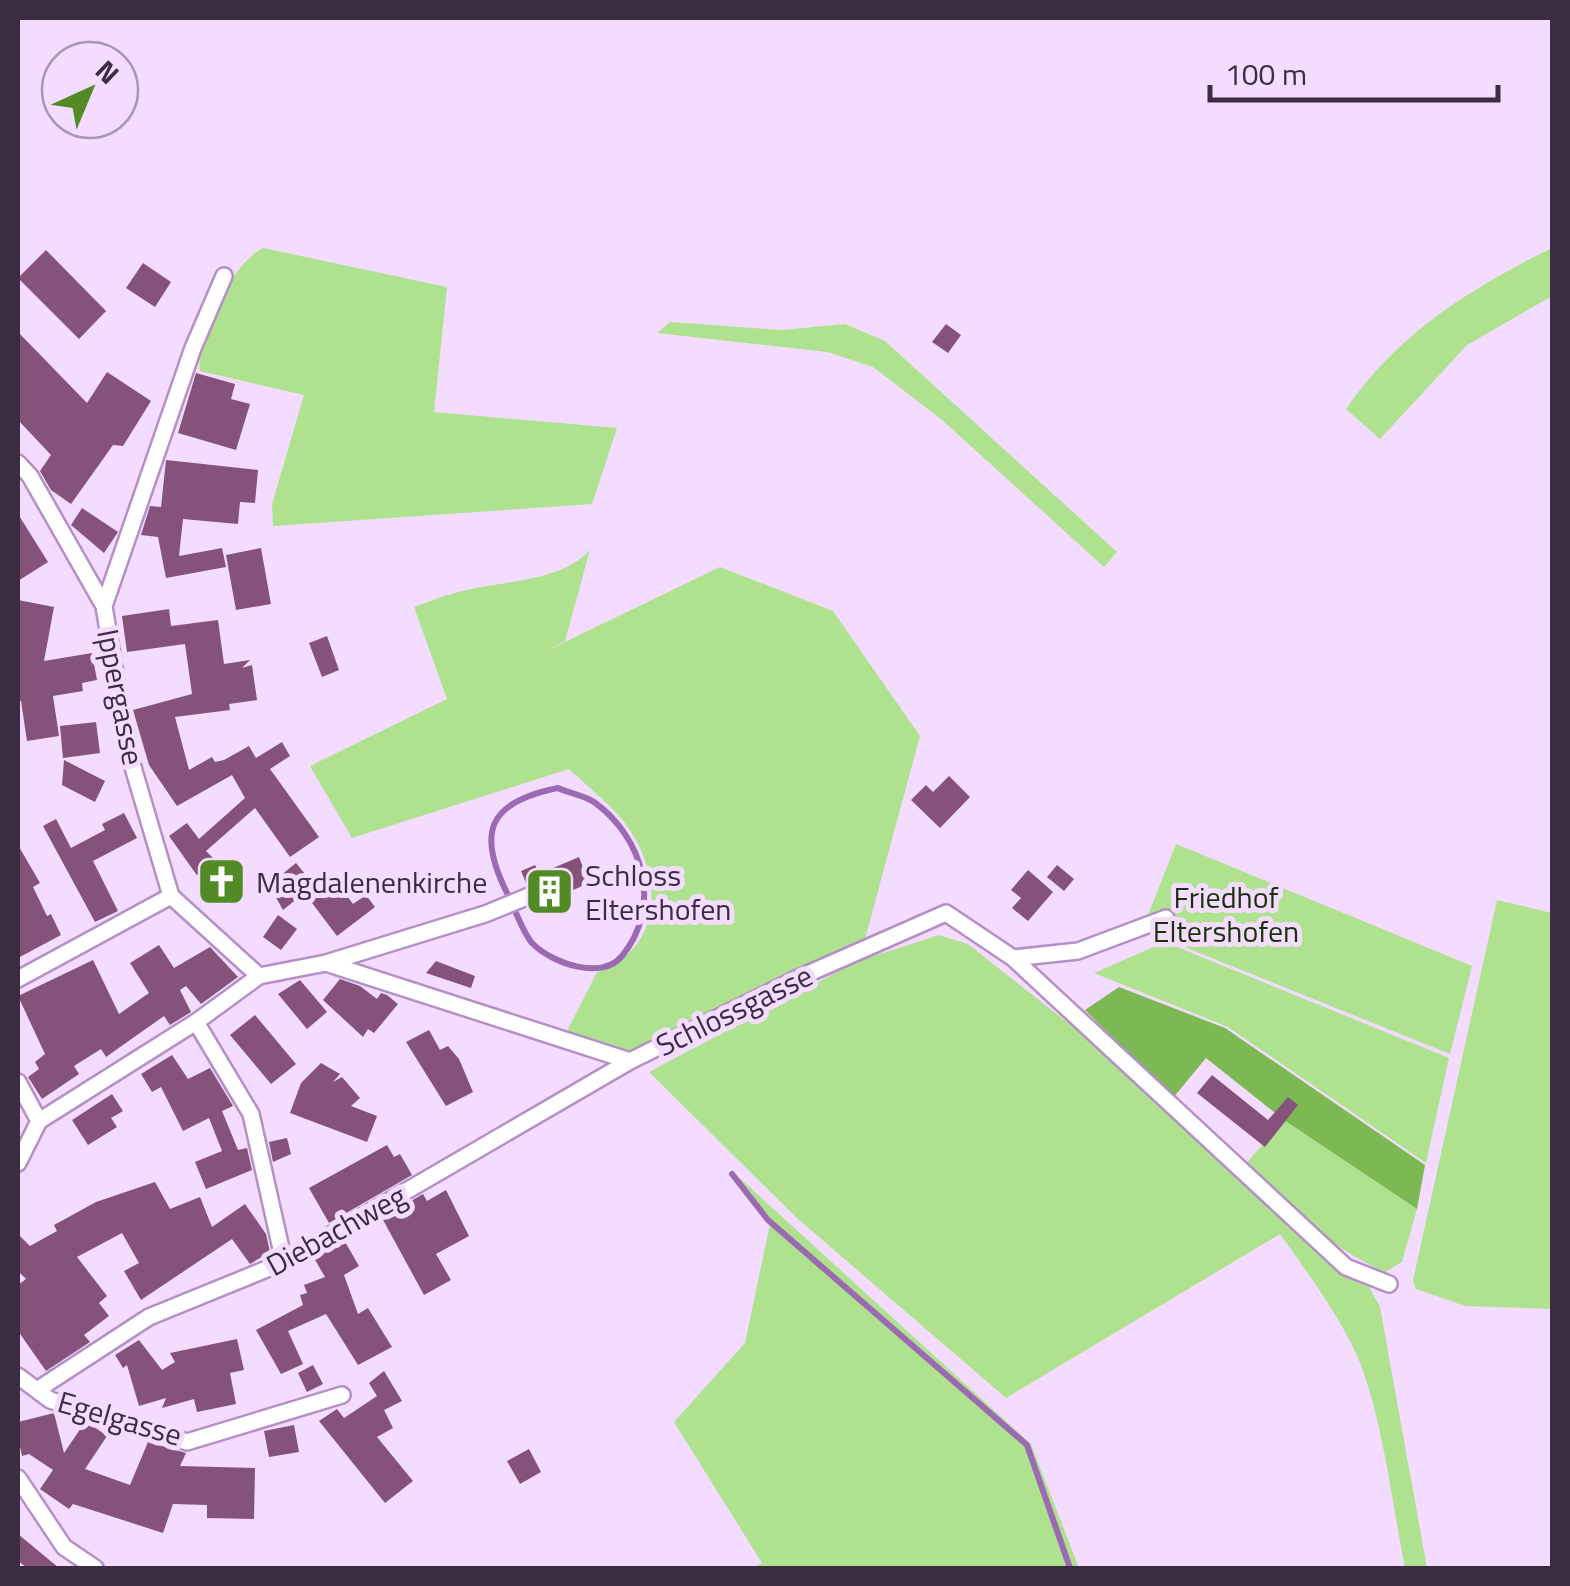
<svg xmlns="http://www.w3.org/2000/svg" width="1570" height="1586" font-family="'Titillium Web',sans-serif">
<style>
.green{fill:#afe28f}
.forest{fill:#7cb952}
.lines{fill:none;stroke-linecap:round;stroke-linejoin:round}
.stream{stroke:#9c6ab3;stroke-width:6}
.building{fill:#85527b}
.street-casing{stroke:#b590c8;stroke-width:20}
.street{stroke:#fff;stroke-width:15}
.labels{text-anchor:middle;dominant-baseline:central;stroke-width:10;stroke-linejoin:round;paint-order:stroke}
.street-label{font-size:30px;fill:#3b2c42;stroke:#f3dcff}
.poi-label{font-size:30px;fill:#3b2c42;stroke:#f3dcff;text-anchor:start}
.park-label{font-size:30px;fill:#1a3208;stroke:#f3dcff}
</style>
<rect width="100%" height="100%" fill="#f3dcff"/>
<path class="green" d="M 263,248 L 447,287 L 434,412 L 617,428 L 592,504 L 273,526 L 272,504 L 304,395 L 200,371 C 194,339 232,263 263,248 Z
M 1552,248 L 1552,296 L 1467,345 L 1380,439 L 1346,409 C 1398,333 1471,288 1552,248 Z
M 670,322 L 782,330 L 845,324 L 885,341 L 1117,552 L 1104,567 L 941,419 L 873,367 L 827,352 L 657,333 Z
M 590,550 L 565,641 L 542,653 L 720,567 L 833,611 L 920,736 L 862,950 L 630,1061 L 563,1039 L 597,972 C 668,948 663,867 620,817 C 605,800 586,785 569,769 L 352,838 L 310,766 L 447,699 L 414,607 C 431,601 448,594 466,590 C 506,581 562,581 590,550 Z
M 1176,844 L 1472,966 L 1450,1054 L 1142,930 Z
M 1497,900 L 1552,913 L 1552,1309 L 1465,1306 L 1416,1289 L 1413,1280 Z
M 939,935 L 968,944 L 1101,1049 L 1293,1226 L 1369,1287 L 1380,1307 L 1427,1568 L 1405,1568 C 1392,1503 1382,1411 1355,1351 C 1335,1309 1306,1271 1280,1234 L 1006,1398 L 798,1219 L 649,1072 L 858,961 Z
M 1165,942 L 1449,1058 L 1426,1163 L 1228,1027 L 1094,973 Z
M 1284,1120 L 1417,1209 L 1402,1262 L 1385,1272 C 1331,1249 1288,1205 1244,1166 Z
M 732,1171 L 1031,1444 L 1079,1568 L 752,1568 L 762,1563 L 674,1422 L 745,1343 L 770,1224 Z"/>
<path class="forest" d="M 1119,987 L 1225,1028 L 1425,1165 L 1417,1209 L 1284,1120 L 1206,1058 L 1173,1098 L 1085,1010 Z"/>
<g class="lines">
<path class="stream" d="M 558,788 C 569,793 585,796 594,802 C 645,839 662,907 622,956 C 602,981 551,963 532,943 C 522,931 515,909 508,895 C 476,832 488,802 558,788 Z
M 732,1174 L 768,1220 L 1027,1445 L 1070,1568"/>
</g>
<path class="building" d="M 46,250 L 106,311 L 79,339 L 18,278 Z
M 143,263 L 171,282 L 155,307 L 126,288 Z
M 946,324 L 961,335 L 948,353 L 932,342 Z
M 18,332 L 87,403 L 107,372 L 151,401 L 123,446 L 113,445 L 71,504 L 51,490 L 40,471 L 51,455 L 18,420 Z
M 196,373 L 235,384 L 231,399 L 250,404 L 236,450 L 178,433 Z
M 166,460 L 258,470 L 255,503 L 240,502 L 238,524 L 183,519 L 179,556 L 222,548 L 226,567 L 166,578 L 158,537 L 141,535 L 150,506 L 161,507 Z
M 82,508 L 118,532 L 104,553 L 71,525 Z
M 18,514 L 48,562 L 18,581 Z
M 261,548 L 271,604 L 236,610 L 226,555 Z
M 18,600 L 54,607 L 44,661 L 92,653 L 97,680 L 82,683 L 83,691 L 53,696 L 59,736 L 27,741 L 21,701 L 18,700 Z
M 169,609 L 171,626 L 218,620 L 224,664 L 250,660 L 242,668 L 252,665 L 257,700 L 229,704 L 230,710 L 175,717 L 189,770 L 212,757 L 215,762 L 224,760 L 249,746 L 256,758 L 282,742 L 290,756 L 270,769 L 319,837 L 290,857 L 255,808 L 206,851 L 241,886 L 230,899 L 196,874 L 169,836 L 187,823 L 199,839 L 245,798 L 232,775 L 177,806 L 149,765 L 133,710 L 192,694 L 185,644 L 127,652 L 122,616 Z
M 327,636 L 339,670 L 322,677 L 309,643 Z
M 96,722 L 100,753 L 63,758 L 60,726 Z
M 64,760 L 105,781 L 95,802 L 62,785 Z
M 949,776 L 970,797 L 940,828 L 911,800 L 926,785 L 933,792 Z
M 124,813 L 137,838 L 93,861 L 118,911 L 95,922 L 43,826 L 56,819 L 71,848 L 105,830 L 102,824 Z
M 18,845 L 40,883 L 33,887 L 47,916 L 51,914 L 61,935 L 18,958 Z
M 579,857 L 589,883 L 537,906 L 539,891 L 527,885 L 521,871 L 535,865 L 539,874 Z
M 296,863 L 314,885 L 283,910 L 269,885 Z
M 1057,865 L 1074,879 L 1064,891 L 1047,877 Z
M 1028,870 L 1053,892 L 1028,921 L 1012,908 L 1021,898 L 1011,890 Z
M 335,880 L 353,904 L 366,895 L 375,907 L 337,936 L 309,899 Z
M 278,915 L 297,929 L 281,950 L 263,937 Z
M 159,945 L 174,968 L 210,947 L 238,977 L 201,1004 L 186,986 L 180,990 L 191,1012 L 170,1025 L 164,1016 L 106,1057 L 101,1049 L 74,1066 L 79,1074 L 42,1099 L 28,1077 L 39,1069 L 35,1062 L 45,1054 L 18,996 L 93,960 L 119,1014 L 149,993 L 130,963 Z
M 436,961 L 475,976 L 471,988 L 426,973 Z
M 340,979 L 360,986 L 377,999 L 381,993 L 387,995 L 398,1004 L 374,1033 L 368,1029 L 363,1037 L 323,1000 Z
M 300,980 L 327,1012 L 307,1029 L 278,994 Z
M 255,1015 L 296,1064 L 271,1084 L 230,1035 Z
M 429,1030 L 440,1050 L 448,1046 L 459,1059 L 473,1092 L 446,1106 L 406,1042 Z
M 172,1055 L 188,1079 L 210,1068 L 233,1106 L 222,1111 L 238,1150 L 247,1148 L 252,1170 L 206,1189 L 195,1162 L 222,1151 L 209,1118 L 183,1131 L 161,1087 L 152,1092 L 141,1074 Z
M 321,1063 L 340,1074 L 333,1082 L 342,1077 L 360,1098 L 351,1106 L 377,1116 L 367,1142 L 290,1113 L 301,1083 Z
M 1212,1075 L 1268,1120 L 1288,1097 L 1298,1105 L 1265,1147 L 1197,1093 Z
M 112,1094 L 123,1111 L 111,1118 L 117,1127 L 88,1145 L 72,1120 Z
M 287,1138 L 291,1154 L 273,1162 L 269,1142 Z
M 387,1145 L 394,1157 L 400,1154 L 412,1175 L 329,1223 L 309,1188 Z
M 155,1182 L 170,1209 L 200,1197 L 212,1227 L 245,1204 L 266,1234 L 270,1252 L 250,1264 L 232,1239 L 141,1300 L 124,1271 L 139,1263 L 122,1233 L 77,1257 L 107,1296 L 99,1303 L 109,1316 L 84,1335 L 90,1342 L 46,1371 L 18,1331 L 18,1285 L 26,1279 L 18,1271 L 18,1234 L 30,1246 L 57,1231 L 54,1225 L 96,1202 Z
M 446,1190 L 469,1236 L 436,1254 L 451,1280 L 424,1295 L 382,1218 L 423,1194 L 427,1201 Z
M 344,1240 L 359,1266 L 344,1275 L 358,1314 L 368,1308 L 392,1347 L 358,1365 L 326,1314 L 288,1331 L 303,1364 L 281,1374 L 256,1330 L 303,1305 L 300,1295 L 307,1293 L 304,1285 L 325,1277 L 314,1258 Z
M 237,1339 L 244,1370 L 230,1373 L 236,1404 L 197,1412 L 194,1399 L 162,1408 L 166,1398 L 139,1406 L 127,1365 L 123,1368 L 115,1355 L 139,1340 L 162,1370 L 175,1362 L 170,1353 Z
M 313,1365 L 323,1384 L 307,1392 L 298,1373 Z
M 384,1371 L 402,1401 L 384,1410 L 393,1428 L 377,1437 L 413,1481 L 385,1503 L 319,1421 L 337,1409 L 344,1418 L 377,1396 L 369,1383 Z
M 54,1413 L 64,1453 L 85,1422 L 90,1424 L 107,1436 L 85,1469 L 130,1485 L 148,1442 L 186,1453 L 180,1466 L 255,1468 L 254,1519 L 207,1518 L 207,1505 L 173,1504 L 163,1533 L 73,1504 L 69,1509 L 40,1489 L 53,1470 L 29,1454 L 22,1456 L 18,1437 L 18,1422 Z
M 294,1425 L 299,1452 L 269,1457 L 264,1431 Z
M 529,1449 L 541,1472 L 520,1484 L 507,1461 Z
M 18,1534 L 59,1568 L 27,1568 L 18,1561 Z"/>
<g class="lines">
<defs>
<path id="street" d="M 224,276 L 193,348 L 104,606 L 127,747 L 171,896 L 259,976
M 18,463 L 30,476 L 104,606
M 1013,958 L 1078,951 L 1166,918
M 326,963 L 485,914 L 529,896
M 18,979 L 171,896
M 196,1022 L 251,1114 L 284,1262
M 18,1082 L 39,1121
M 18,1163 L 39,1121 L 196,1022 L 259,976 L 326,963 L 630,1061 L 796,979 L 946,913 L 1013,958 L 1346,1267 L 1389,1284
M 18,1376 L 50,1400 L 187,1442 L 342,1395
M 37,1390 L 149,1317 L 284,1262 L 630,1061
M 18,1478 L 64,1547 L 95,1568"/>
</defs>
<use href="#street" class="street-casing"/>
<use href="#street" class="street"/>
</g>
<defs>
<symbol id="church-square" viewBox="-11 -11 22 22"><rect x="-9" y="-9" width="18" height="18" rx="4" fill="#528a25" stroke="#f3dcff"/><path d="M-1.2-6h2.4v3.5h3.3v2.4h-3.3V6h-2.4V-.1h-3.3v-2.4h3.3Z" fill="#fff"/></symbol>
<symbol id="building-square" viewBox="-11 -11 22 22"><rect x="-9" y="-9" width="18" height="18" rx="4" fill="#528a25" stroke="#f3dcff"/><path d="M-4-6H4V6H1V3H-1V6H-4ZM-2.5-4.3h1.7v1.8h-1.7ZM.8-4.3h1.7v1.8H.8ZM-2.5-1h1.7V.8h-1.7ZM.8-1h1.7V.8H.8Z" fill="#fff"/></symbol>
</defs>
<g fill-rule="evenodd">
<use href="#church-square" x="194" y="854" width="55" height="55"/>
<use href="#building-square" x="522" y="864" width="55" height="55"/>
</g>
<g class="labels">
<g class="street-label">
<text transform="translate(121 697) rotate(79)">Ippergasse</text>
<text transform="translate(734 1010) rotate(-26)">Schlossgasse</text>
<text transform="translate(336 1230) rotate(-29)">Diebachweg</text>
<text transform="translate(120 1418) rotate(16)">Egelgasse</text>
</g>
<g class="poi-label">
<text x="585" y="875">Schloss<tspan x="585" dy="34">Eltershofen</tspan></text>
<text x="256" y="882">Magdalenenkirche</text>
</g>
<g class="park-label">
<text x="1226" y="897">Friedhof<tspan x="1226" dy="34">Eltershofen</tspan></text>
</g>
</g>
<rect width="1570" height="1586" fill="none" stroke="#3b2c42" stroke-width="40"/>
<g transform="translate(90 90) rotate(44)"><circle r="48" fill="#f3dcff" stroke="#a996b3" stroke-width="2.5"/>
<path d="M0-8L18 38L0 25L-18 38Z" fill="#528a25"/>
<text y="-15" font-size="28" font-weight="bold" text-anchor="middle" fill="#3b2c42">N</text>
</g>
<path d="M1210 85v15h288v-15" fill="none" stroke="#3b2c42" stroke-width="5"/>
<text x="1225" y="85" font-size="30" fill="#3b2c42" stroke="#f3dcff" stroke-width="8" paint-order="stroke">100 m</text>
</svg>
